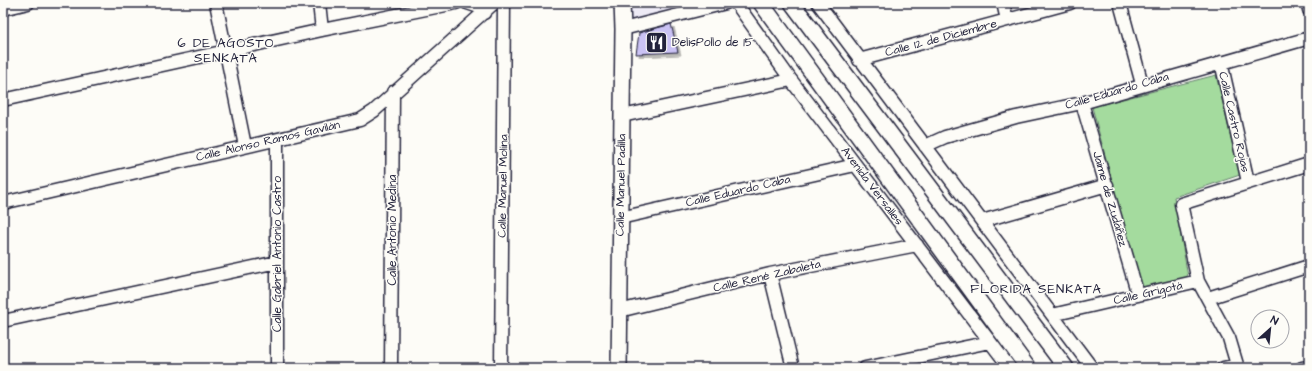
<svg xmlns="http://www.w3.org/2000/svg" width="1312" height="371" font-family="'Architects Daughter',sans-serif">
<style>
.built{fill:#eeebf6}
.green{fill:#a4db9e;stroke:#637e6c}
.building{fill:#cac2f4;stroke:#22223b;filter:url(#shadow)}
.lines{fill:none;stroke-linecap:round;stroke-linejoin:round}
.minor-casing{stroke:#22223b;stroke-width:15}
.tertiary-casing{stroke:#22223b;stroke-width:18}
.minor{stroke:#fdfcf7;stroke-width:12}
.tertiary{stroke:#fdfcf7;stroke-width:15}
.labels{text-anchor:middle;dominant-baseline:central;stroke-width:3;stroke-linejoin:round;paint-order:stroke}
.street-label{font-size:12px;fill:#22223b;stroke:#fdfcf7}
.poi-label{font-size:12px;fill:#22223b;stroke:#fdfcf7;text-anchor:start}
.neighbourhood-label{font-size:13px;letter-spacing:1px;fill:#22223b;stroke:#fdfcf7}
</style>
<defs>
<filter id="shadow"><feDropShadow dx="3" dy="3" stdDeviation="0" flood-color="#0004"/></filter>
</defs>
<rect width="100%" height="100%" fill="#fdfcf7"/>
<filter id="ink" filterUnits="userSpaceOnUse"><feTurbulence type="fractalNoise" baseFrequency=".025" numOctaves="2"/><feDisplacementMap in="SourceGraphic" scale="8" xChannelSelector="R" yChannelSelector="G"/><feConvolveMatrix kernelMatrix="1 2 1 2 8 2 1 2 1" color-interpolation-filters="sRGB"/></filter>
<g filter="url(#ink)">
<path class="built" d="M 631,3 L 711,3 L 630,24 Z"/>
<path class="green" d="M 1216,75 L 1240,175 L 1174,197 L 1188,277 L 1141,288 L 1092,107 Z"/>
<path class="building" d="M 671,24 L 678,52 L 636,54 L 639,33 Z"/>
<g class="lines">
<defs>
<path id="minor" d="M 216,3 L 245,146
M 319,3 L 322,30
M 467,3 L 479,7 L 484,13
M 736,3 L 791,80 L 1010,368
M 818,3 L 1092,368
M 1003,3 L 1007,20
M 1120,3 L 1142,84
M 1308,3 L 1309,10
M 3,9 L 28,3
M 623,29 L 726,3
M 859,60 L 1070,3
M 1221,62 L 1248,182
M 3,100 L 322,30 L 456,3
M 1082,103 L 1138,295
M 622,116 L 791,80
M 277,140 L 277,368
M 925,146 L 945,137 L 1016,117 L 1082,103 L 1309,38
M 3,203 L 360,120 L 374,111 L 494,3
M 620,218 L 855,165
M 982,221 L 1107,185
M 770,274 L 793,368
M 1208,298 L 1309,266
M 619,311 L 770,274 L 917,245
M 1052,315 L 1198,281
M 3,321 L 277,262
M 391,368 L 393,92
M 501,368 L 504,3
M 865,368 L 990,342
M 1223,368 L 1237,365
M 1238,368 L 1229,338 L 1198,281 L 1181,204 L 1309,164
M 1302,368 L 1309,367"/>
<path id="tertiary" d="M 761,3 L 1028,368
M 792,3 L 1066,368
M 619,368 L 623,29 L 622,3"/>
</defs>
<use href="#minor" class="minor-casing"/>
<use href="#tertiary" class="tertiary-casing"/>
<use href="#minor" class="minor"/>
<use href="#tertiary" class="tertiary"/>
</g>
</g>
<defs>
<symbol id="restaurant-square" viewBox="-11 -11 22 22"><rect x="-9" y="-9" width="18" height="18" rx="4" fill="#22223b" stroke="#fdfcf7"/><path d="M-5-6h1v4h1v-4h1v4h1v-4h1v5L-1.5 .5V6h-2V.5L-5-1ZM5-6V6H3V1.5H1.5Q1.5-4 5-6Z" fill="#fff"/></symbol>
</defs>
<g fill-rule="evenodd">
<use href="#restaurant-square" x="644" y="30" width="25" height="25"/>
</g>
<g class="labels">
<g class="street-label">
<text transform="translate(941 38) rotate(-15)">Calle 12 de Diciembre</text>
<text transform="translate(1117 91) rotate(-16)">Calle Eduardo Caba</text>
<text transform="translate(1234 122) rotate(77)">Calle Castro Rojas</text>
<text transform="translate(268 141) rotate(-13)">Calle Alonso Ramos Gavilán</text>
<text transform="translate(621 185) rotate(-89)">Calle Manuel Padilla</text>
<text transform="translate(503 186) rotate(-89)">Calle Manuel Molina</text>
<text transform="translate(872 186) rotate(53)">Avenida Versalles</text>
<text transform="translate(738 191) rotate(-13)">Calle Eduardo Caba</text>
<text transform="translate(1110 199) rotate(74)">Jaime de Zudáñez</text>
<text transform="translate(392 230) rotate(-90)">Calle Antonio Medina</text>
<text transform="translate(277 254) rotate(-90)">Calle Gabriel Antonio Castro</text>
<text transform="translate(767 276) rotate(-13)">Calle René Zabaleta</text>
<text transform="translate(1148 293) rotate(-13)">Calle Grigotá</text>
</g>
<g class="poi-label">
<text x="672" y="42">DelisPollo de 15</text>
</g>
<g class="neighbourhood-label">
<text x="226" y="43">6 DE AGOSTO<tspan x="226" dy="15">SENKATA</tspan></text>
<text x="1036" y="289">FLORIDA SENKATA</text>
</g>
</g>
<rect width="1312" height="371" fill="none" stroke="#fdfcf7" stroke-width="16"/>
<rect x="8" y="8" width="1296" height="355" fill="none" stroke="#22223b" stroke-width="1.5" filter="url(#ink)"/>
<g transform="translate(1270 329) rotate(27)"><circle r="19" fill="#fdfcf7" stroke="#a5a5ac"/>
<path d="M0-3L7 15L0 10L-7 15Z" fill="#22223b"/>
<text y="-6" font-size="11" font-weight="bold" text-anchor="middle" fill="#22223b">N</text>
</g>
</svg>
